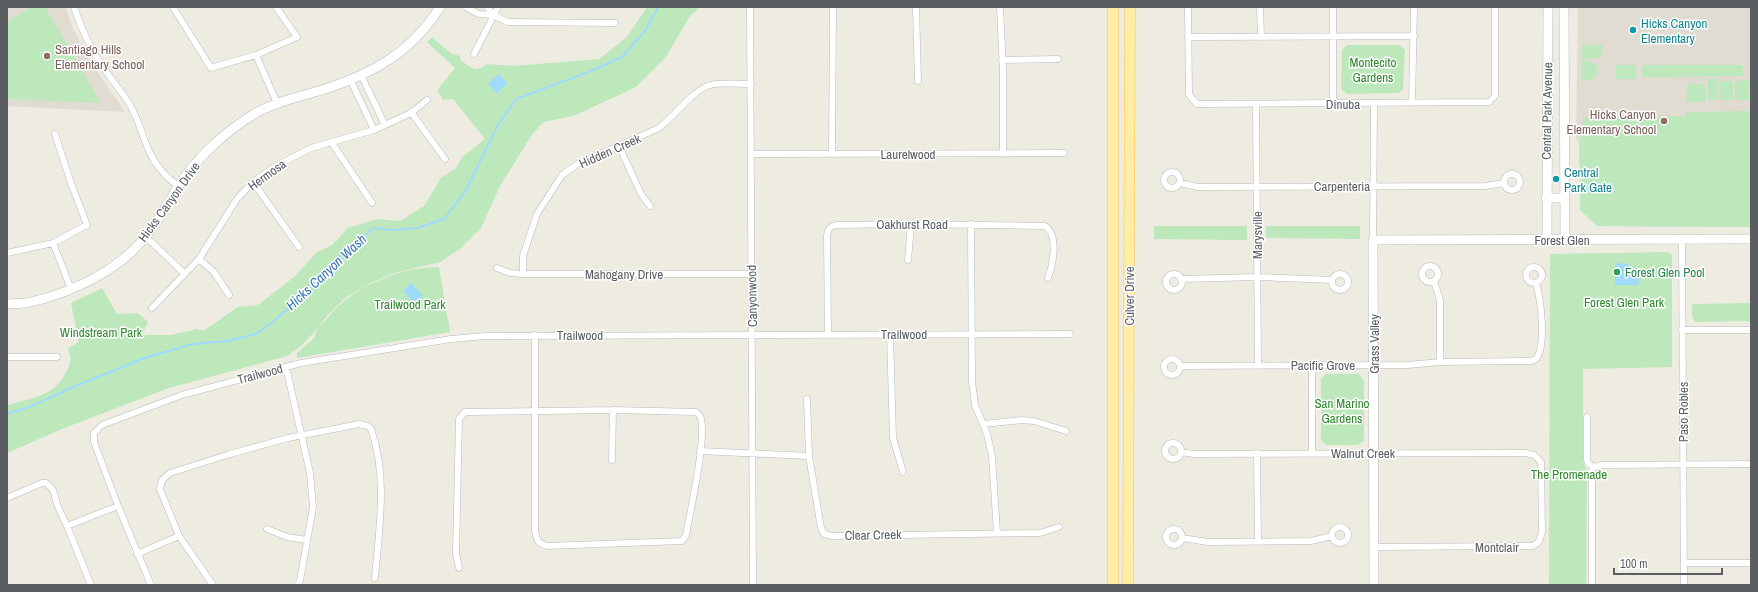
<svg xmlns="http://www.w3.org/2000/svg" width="1758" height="592" font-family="'Archivo Narrow',sans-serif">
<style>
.education{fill:#e0dcd2}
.green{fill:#bde8bb}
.water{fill:#a0daff}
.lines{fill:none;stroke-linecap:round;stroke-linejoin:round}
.stream{stroke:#a0daff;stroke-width:2}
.street-casing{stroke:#b7babf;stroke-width:7}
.secondary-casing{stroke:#b7bbc1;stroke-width:10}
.primary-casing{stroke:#fcc34c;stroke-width:11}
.street{stroke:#fff;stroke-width:6}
.secondary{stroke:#fff;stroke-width:9}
.primary{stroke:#ffeca5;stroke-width:10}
.culture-dot{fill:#0f9aa8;stroke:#fff;stroke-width:1.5}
.education-dot{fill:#8d6e63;stroke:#fff;stroke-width:1.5}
.leisure-dot{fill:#2e9e5b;stroke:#fff;stroke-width:1.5}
.labels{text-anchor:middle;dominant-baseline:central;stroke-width:3;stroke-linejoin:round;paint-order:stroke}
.culture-label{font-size:13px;fill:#0d838f;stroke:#fff;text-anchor:start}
.education-label{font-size:13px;fill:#785e54;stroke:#fff;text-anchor:start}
.park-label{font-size:13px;fill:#2e872e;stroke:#fff}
.street-label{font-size:13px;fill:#5a5e63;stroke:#fff}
.leisure-label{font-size:13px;fill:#27864d;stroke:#fff;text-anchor:start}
.water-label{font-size:14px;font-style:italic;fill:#3375b0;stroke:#fff}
</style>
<rect width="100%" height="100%" fill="#eeebe1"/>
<path class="education" d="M 7,7 L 65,7 L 75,33 L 92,64 L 125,112 L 7,106 Z
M 1578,7 L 1751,7 L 1751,227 L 1597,226 L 1579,141 L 1576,140 Z"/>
<path class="green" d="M 31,7 L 45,7 L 101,103 L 7,99 L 7,22 Z
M 647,7 L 700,7 L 690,16 L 665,58 L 636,87 L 576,115 L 544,122 L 533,133 L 500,186 L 481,228 L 461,248 L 440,262 L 391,274 L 373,282 L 345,298 L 328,315 L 318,327 C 327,321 333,310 342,303 C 368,281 405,267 439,267 L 450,332 L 297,358 L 297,353 L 314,338 L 318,328 L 301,346 L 287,356 L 169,388 L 67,427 L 7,453 L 7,405 C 28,399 55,396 65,374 C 71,362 72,363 68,348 L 79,342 L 71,303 L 102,288 L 117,314 L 138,313 L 148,322 L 142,335 L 171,335 L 197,329 L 203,331 L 238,307 L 258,305 L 294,277 L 316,253 L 332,245 L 348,228 L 377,219 L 400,221 L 424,206 L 441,178 L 456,168 L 462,157 L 485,139 L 453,99 L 443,100 L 437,90 L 455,68 L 427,42 L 432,37 L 453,55 L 459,55 L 461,61 C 472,68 477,73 487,64 L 513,66 L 599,59 L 627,37 Z
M 1602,44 L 1602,58 L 1582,59 L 1582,45 Z
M 1347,45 L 1400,45 L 1405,50 L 1403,89 L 1399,93 L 1347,94 L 1341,89 L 1342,50 Z
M 1589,60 L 1597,66 L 1598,73 L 1594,79 L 1588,81 L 1582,80 L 1582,62 Z
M 1616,65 L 1636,65 L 1636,79 L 1616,79 Z
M 1642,65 L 1743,65 L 1743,76 L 1642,77 Z
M 1708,79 L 1718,79 L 1717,100 L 1708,100 Z
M 1749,80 L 1749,100 L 1735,100 L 1735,81 Z
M 1719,81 L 1733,81 L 1733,100 L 1719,100 Z
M 1690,83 L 1705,85 L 1706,102 L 1687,102 L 1687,85 Z
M 1751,111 L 1751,227 L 1597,226 L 1580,210 L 1579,140 L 1583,129 L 1583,118 L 1685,116 L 1686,112 Z
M 1154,226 L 1247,226 L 1247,240 L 1154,239 Z
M 1266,226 L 1360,226 L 1360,239 L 1266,238 Z
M 1668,252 L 1672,255 L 1672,367 L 1583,369 L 1583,462 L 1587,471 L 1586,585 L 1549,585 L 1550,254 Z
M 1751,303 L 1751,321 L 1695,322 L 1692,316 L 1692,304 Z
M 1326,374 L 1359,374 L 1364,381 L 1364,441 L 1358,445 L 1326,445 L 1321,440 L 1321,379 Z"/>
<path class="water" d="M 499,74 L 507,83 L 496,94 L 488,83 Z
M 1618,263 L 1626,264 L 1639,270 L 1639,285 L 1615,285 L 1615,265 Z
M 411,283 L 423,296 L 414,303 L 403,291 Z"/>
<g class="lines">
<path class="stream" d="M 7,414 L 29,407 L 78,385 L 144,358 L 193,344 L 228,341 L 256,334 L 279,317 L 354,243 L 374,228 L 392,230 L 418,228 L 444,219 L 465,192 L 498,125 L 516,99 L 591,71 L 622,57 L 645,31 L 658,7"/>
<defs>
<path id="street" d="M 74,7 C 81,29 92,51 105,70 C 113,82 123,93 130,105 C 139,120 142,136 149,151 C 155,165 166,177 178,186
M 173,7 L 211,68 L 256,55 L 297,37 L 276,7
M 465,7 L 479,14 L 494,15 L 507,22 L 615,23
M 487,7 L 494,15
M 750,7 L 753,585
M 916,7 L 918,81
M 1000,7 L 1003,71 L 1003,154
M 1188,7 L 1189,95 L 1197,104 L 1204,104 L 1489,102 L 1495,96 L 1495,7
M 1260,7 L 1261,37
M 1333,7 L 1333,103
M 1188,37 L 1414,36
M 474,54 L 498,7
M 256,55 L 277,103
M 1002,60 L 1058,59
M 361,75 L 385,125
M 351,81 L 374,130
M 1412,103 L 1414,7
M 1256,104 L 1258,366
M 411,112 L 445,159
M 332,143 L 372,203
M 619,146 L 641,194 L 650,206
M 751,154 L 1064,153
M 832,154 L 833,7
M1164 180a8 8 0 1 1 16 0a8 8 0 1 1-16 0Z
M1504 182a8 8 0 1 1 16 0a8 8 0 1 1-16 0Z
M 253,182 L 299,247
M 1180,183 L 1198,187 L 1485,186 L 1504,183
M 971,224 L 972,381 L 975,405 L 987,434 L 992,456 L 997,533
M 146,237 L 185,274
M 1373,240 L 1374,103
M 1682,240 L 1684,585
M 53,243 L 71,289
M 7,253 L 53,243 L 87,225 L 72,186 L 55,134
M 199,259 L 214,272 L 229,295
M 908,260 L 911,224
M1422 274a8 8 0 1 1 16 0a8 8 0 1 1-16 0Z
M1526 275a8 8 0 1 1 16 0a8 8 0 1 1-16 0Z
M 497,268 L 510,273 L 523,274 L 751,274
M1332 282a8 8 0 1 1 16 0a8 8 0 1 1-16 0Z
M1166 282a8 8 0 1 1 16 0a8 8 0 1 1-16 0Z
M 523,274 L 523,256 L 537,214 L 562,175 L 579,163 L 657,129 C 675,117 690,92 710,85 C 720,82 740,84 751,84
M 1181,279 L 1257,277 L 1332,280
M 1434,281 L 1440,300 L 1440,362
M 152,308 L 199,259 L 237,199 L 253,182 L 274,167 L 311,148 L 374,130 L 411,113 L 427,100
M 1682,330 L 1751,330
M 890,334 L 893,438 L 903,472
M 828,335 L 827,235 C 828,229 830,226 836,225 L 911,224 L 1045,226 C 1059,235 1053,265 1048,278
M 7,357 L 57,357
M1164 367a8 8 0 1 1 16 0a8 8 0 1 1-16 0Z
M 1312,365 L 1312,453
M 1180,366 L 1408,365 L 1440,362 L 1532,361 L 1537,358 C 1546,343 1541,300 1536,283
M 286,367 L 310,473 L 313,507 L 300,581 L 297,585
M 807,399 L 809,456 L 821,528 L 824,534 L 832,536 L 1040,533 L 1059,527
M 1587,417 L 1587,460 L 1589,464 L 1594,467
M 983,424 L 1022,420 L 1034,421 L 1066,431
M1165 451a8 8 0 1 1 16 0a8 8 0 1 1-16 0Z
M 700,451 L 809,456
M 1181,452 L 1194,454 L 1526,453 L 1534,455 L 1541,462 L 1542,533 L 1538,543 L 1532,546 L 1373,547
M 1257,453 L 1258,541
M 612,460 L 613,410
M 1594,467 L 1602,465 L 1751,464
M 7,498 L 42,483 L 46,483 L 53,490 L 58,507 L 67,526 L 91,585
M 67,526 L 118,506
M1332 535a8 8 0 1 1 16 0a8 8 0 1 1-16 0Z
M 267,529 L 287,537 L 307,540
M1166 537a8 8 0 1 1 16 0a8 8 0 1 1-16 0Z
M 1182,538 L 1208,542 L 1311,541 L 1332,536
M 137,554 L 179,536
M 1684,563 L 1751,563
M 459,568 L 456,553 L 459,419 L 465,412 L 613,410 L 696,412 L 700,416 C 708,434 690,512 686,535 L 682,541 L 547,546 C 537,543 537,540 535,531 L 535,335
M 151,585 L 118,506 L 94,442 L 94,433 L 102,425 L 182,395 L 301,363 L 451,339 L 485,336 L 1070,334
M 213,585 L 179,536 L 160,489 L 162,480 L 170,473 L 230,454 L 288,438 L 359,424 L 368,426 L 371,429 C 388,476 379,529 375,578
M 1592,585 L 1592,470 L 1594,467"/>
<path id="secondary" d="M 1564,7 L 1565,239
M 1546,198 L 1565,198
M 1547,240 L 1548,7
M 7,304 C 15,303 23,304 31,302 C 73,292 120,270 147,235 C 159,220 168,203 178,187 C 196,158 225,132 254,114 C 275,102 298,97 322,90 C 372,74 411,53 440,7
M 1374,585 L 1373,240 L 1751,239"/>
<path id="primary" d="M 1113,7 L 1113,585
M 1128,585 L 1130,7"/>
</defs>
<use href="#street" class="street-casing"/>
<use href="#secondary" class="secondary-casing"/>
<use href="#primary" class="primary-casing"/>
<use href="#street" class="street"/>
<use href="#secondary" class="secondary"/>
<use href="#primary" class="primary"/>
</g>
<g class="culture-dot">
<circle cx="1633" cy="30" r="4"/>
<circle cx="1556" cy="179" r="4"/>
</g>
<g class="education-dot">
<circle cx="47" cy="56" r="4"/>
<circle cx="1664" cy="121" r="4"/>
</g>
<circle class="leisure-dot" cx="1617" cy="272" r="4"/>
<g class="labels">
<g class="culture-label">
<text x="1641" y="23">Hicks Canyon<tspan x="1641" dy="15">Elementary</tspan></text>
<text x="1564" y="172">Central<tspan x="1564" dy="15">Park Gate</tspan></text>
</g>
<g class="education-label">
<text x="55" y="49">Santiago Hills<tspan x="55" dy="15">Elementary School</tspan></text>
<text x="1656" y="114" text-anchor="end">Hicks Canyon<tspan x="1656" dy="15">Elementary School</tspan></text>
</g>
<g class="park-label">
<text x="1373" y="62">Montecito<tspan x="1373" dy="15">Gardens</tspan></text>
<text x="1624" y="302">Forest Glen Park</text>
<text x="410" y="304">Trailwood Park</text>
<text x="101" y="332">Windstream Park</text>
<text x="1342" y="403">San Marino<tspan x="1342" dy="15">Gardens</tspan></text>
<text x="1569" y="474">The Promenade</text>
</g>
<g class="street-label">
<text x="1343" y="104">Dinuba</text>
<text transform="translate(1547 111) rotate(-89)">Central Park Avenue</text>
<text transform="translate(610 151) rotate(-24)">Hidden Creek</text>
<text x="908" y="154">Laurelwood</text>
<text transform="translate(267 175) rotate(-36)">Hermosa</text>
<text x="1342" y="186">Carpenteria</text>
<text transform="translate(169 202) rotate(-54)">Hicks Canyon Drive</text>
<text x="912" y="224">Oakhurst Road</text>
<text transform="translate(1257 235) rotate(-90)">Marysville</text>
<text x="1562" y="240">Forest Glen</text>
<text x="624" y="274">Mahogany Drive</text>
<text transform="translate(752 296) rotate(-91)">Canyonwood</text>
<text transform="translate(1129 296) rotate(-90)">Culver Drive</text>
<text x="904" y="334">Trailwood</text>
<text x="580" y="335">Trailwood</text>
<text transform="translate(1374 344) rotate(-90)">Grass Valley</text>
<text x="1323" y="365">Pacific Grove</text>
<text transform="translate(260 374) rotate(-15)">Trailwood</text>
<text transform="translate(1683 412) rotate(-90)">Paso Robles</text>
<text x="1363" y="453">Walnut Creek</text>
<text transform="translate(873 535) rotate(-1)">Clear Creek</text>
<text x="1497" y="547">Montclair</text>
</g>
<g class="leisure-label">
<text x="1625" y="272">Forest Glen Pool</text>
</g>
<g class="water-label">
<text transform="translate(326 272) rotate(-43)">Hicks Canyon Wash</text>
</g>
</g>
<rect width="1758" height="592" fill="none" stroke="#5a5e63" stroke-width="16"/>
<path d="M1614 568v6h108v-6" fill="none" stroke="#5a5e63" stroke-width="2"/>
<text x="1620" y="568" font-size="12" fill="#5a5e63" stroke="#ffffff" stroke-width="3" paint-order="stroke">100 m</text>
</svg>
